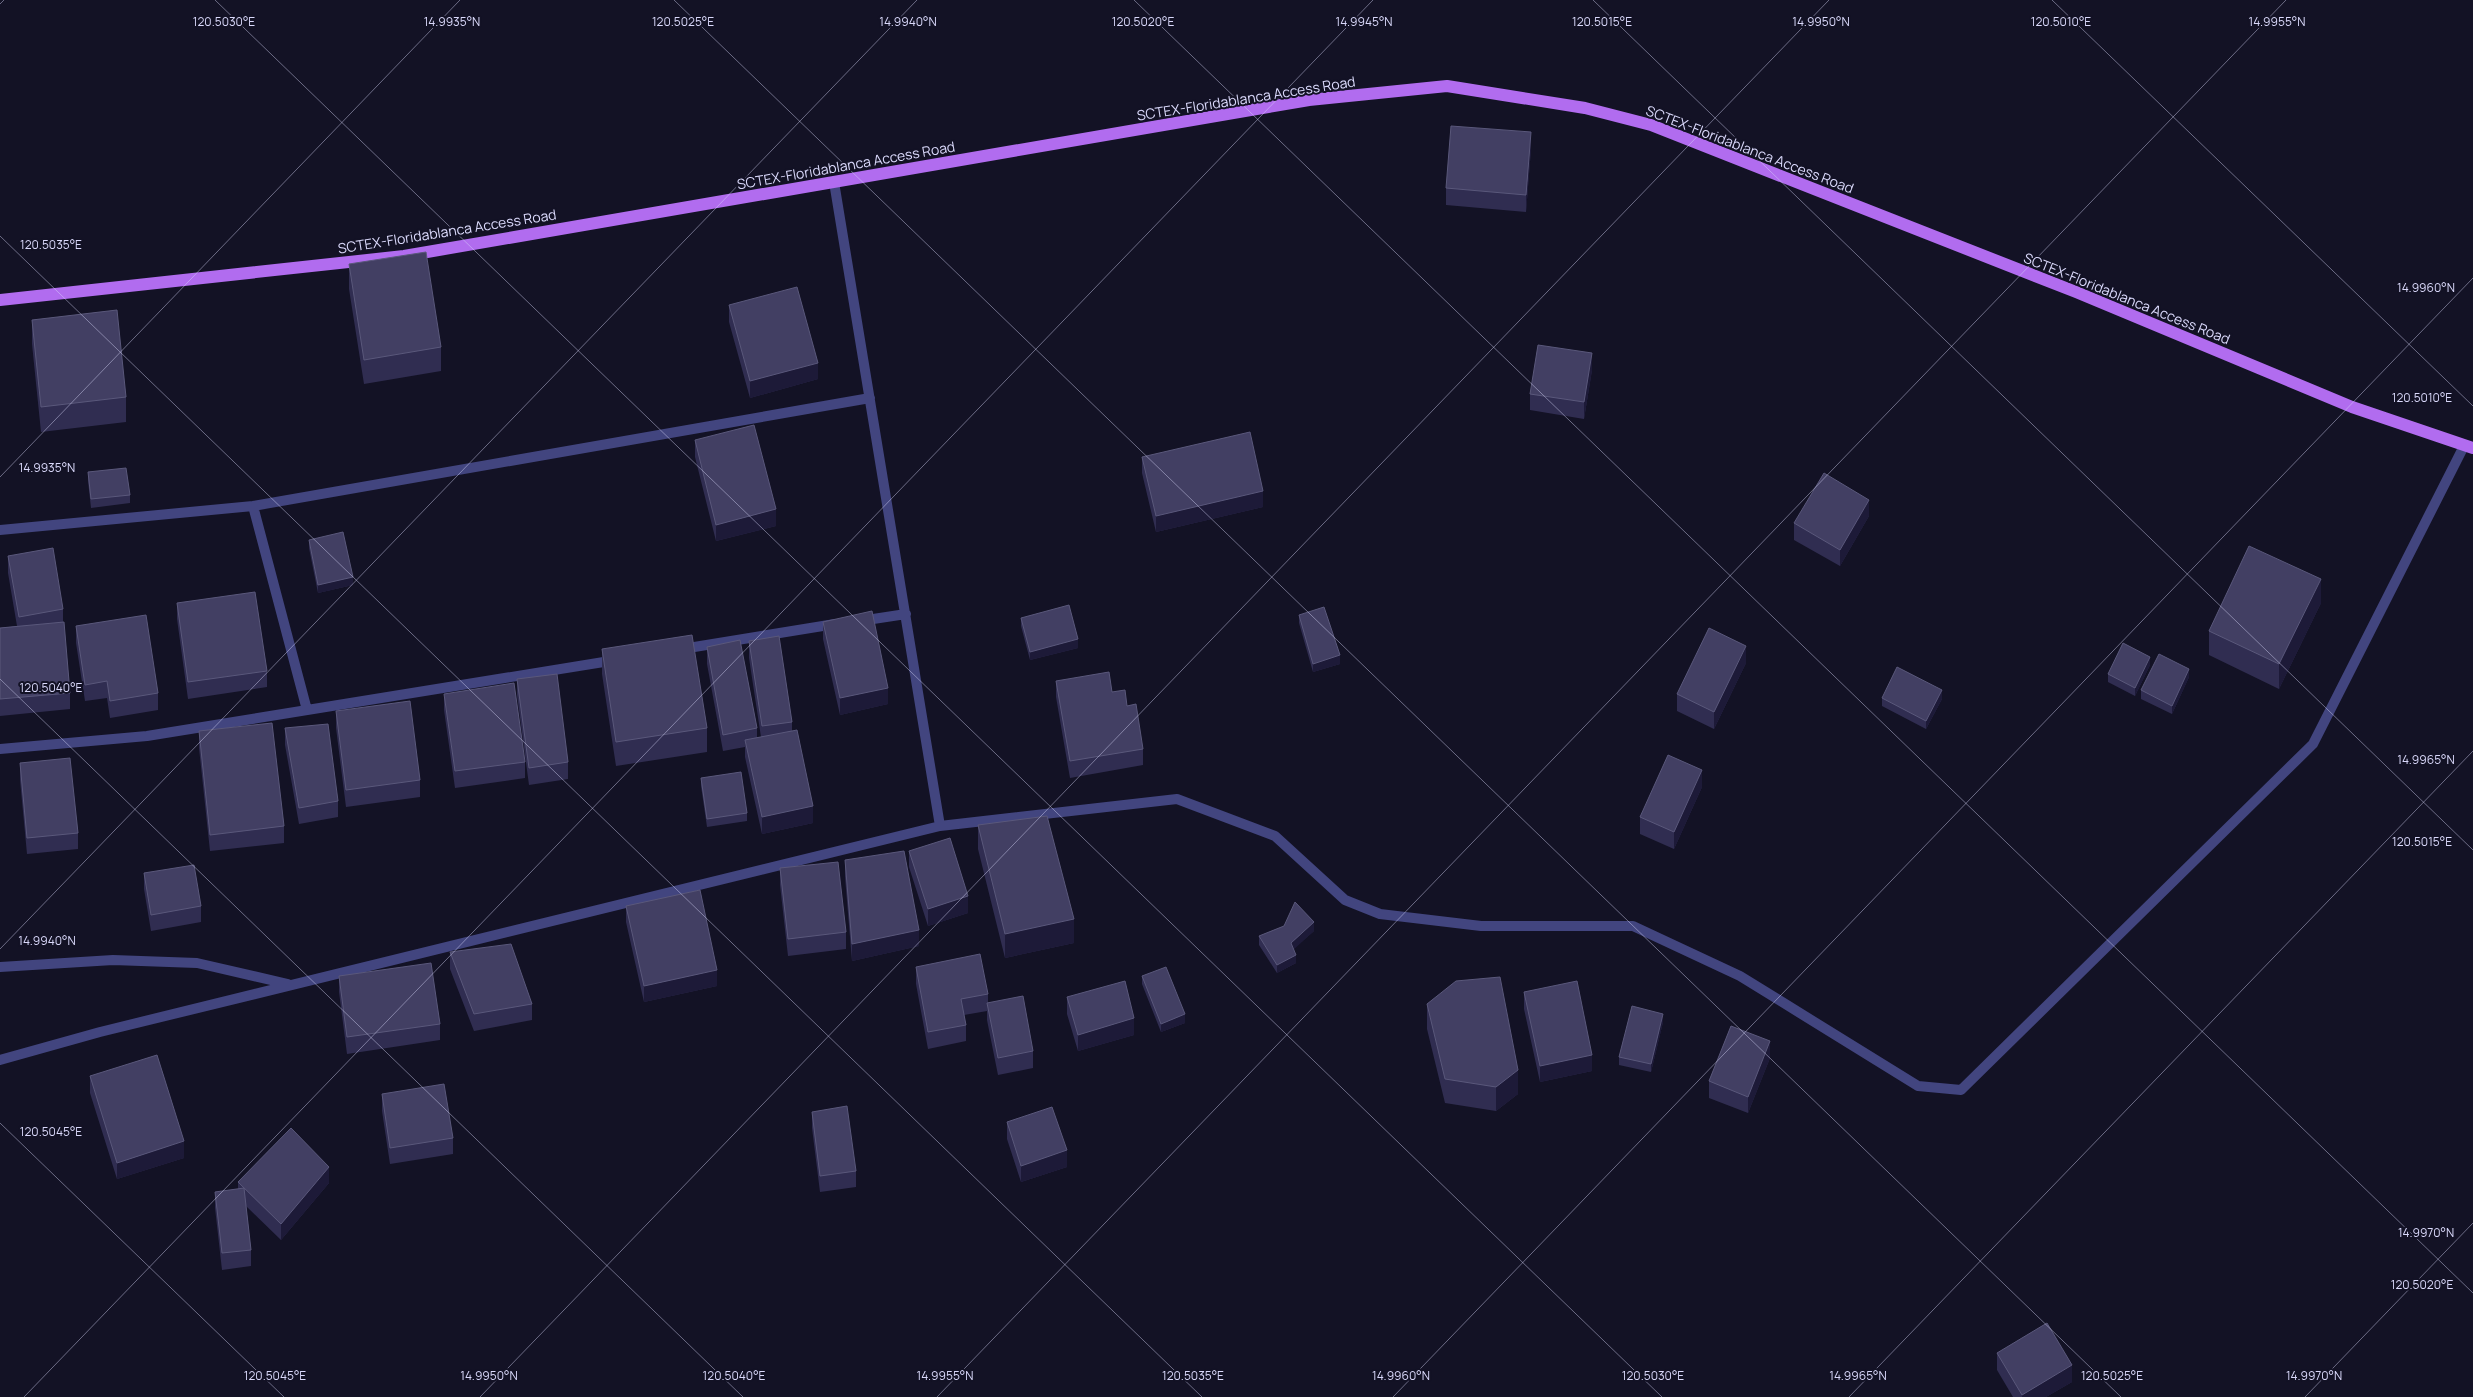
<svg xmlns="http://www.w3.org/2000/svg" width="2473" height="1397" font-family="Manrope,sans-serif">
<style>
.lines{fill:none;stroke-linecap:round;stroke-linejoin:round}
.street{stroke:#42457f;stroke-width:10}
.primary{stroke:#b16cef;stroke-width:12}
.wall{fill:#302d51}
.shaded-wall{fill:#1d1a38}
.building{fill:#423f63;stroke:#5a587b}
.ticks{fill:none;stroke:#dad9fb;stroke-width:1;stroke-opacity:0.45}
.labels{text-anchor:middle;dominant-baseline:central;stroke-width:4;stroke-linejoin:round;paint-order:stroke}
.street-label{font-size:14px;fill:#dad9fb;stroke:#131225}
.ticks-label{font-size:12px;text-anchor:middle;fill:#dad9fb;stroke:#131225;stroke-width:4;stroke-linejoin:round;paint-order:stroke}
</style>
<rect width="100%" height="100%" fill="#131225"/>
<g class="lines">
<path class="street" d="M 834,182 L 940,826
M 253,506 L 307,710
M 0,530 L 253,506 L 870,398
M 860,621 L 906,614
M 682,649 L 835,624
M 0,749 L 147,736 L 616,660
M 0,967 L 113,960 L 197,963 L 288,984
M 0,1060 L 100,1032 L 940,826 L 1177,799 L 1275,836 L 1345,900 L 1380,914 L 1481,926 L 1633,926 L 1740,976 L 1918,1086 L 1961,1090 L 2313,744 L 2464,446"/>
<path class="primary" d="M 0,300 L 404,256 L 1309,100 L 1447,86 L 1585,108 L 1651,125 L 2076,292 L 2352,407 L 2473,448"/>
</g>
<path class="wall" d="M 1531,149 L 1526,212 L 1446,205 L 1446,188 Z
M 349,264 L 441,347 L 441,371 L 364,384 L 349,289 Z
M 729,305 L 818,379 L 750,398 L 729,322 Z
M 32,320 L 126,397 L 126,422 L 41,432 L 32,344 Z
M 1592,370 L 1584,419 L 1530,410 L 1530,394 Z
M 695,440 L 776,526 L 716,541 L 695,457 Z
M 1142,457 L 1263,507 L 1156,532 L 1142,473 Z
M 88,472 L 130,495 L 130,503 L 91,508 L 88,481 Z
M 1869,516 L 1840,566 L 1794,540 L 1794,523 Z
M 309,540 L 353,585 L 318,593 L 309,548 Z
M 8,556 L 63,609 L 63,622 L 70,693 L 70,709 L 0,716 L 0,628 L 17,626 L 8,573 Z
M 177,603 L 267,671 L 267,687 L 188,699 L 177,619 Z
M 2321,603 L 2279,689 L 2209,655 L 2209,631 Z
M 1299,615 L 1340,664 L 1313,672 L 1299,623 Z
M 1021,618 L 1078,648 L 1030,660 L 1021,626 Z
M 823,622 L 888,704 L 840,715 L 823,639 Z
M 76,626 L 158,693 L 158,710 L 110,718 L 107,698 L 85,701 L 76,643 Z
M 749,641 L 792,722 L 792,730 L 813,823 L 762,834 L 745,757 L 745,747 L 723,751 L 707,664 L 707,647 L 757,728 L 757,738 L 761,737 L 749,658 Z
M 602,649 L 707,728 L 707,752 L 616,766 L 602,674 Z
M 1746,663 L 1714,729 L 1677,711 L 1677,694 Z
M 2150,665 L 2135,696 L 2108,682 L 2108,674 Z
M 2189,677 L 2172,714 L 2141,699 L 2141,690 Z
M 517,679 L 568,762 L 568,779 L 529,785 L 517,695 Z
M 1056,681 L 1112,692 L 1127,706 L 1143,749 L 1143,765 L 1070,778 L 1056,697 Z
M 444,694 L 525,762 L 525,778 L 455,788 L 444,710 Z
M 1882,698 L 1942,699 L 1926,729 L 1882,706 Z
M 336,711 L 420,780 L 420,797 L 346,807 L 336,728 Z
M 285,728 L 338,801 L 338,817 L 299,824 L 285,745 Z
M 199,731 L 284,826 L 284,843 L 210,851 L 199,748 Z
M 20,763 L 78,833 L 78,849 L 27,854 L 20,780 Z
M 701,778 L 747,813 L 747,821 L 707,827 L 701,786 Z
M 1702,787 L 1674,849 L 1640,834 L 1640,817 Z
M 978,825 L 1074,943 L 1005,958 L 978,849 Z
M 909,851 L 968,913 L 928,926 L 909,867 Z
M 845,860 L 919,946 L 852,961 L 845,877 Z
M 780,868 L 846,932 L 846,949 L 788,956 L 780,885 Z
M 144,873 L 201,906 L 201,922 L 151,931 L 144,889 Z
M 626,906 L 717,986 L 644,1002 L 626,922 Z
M 1314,931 L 1293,949 L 1296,963 L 1277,973 L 1259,945 L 1259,936 Z
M 450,952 L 532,1004 L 532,1020 L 474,1031 L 450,969 Z
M 916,967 L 988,994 L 988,1003 L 1033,1051 L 1033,1068 L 998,1075 L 987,1020 L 987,1011 L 964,1015 L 966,1025 L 966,1041 L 928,1049 L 916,984 Z
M 339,976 L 440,1024 L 440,1040 L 347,1054 L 339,992 Z
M 1142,976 L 1185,1023 L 1161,1032 L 1142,984 Z
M 1524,992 L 1592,1071 L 1540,1082 L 1524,1009 Z
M 1067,997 L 1134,1035 L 1078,1051 L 1067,1014 Z
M 1427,1004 L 1518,1094 L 1496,1111 L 1445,1103 L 1427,1029 Z
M 1663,1022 L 1651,1072 L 1619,1065 L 1619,1057 Z
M 1770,1058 L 1748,1113 L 1709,1098 L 1709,1081 Z
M 90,1076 L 184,1158 L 117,1179 L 90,1093 Z
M 382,1094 L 453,1138 L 453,1154 L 390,1164 L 382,1111 Z
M 812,1112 L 856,1171 L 856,1187 L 820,1192 L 812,1128 Z
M 1007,1122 L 1067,1167 L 1021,1182 L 1007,1139 Z
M 238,1182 L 329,1183 L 281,1240 L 246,1206 L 251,1250 L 251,1266 L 222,1270 L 215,1208 L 215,1192 L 238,1189 Z
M 1997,1353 L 2072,1382 L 2046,1397 L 2013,1397 L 1997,1370 Z"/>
<path class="shaded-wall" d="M 1531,132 L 1531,149 L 1526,212 L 1526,195 Z
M 1592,353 L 1592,370 L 1584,419 L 1584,402 Z
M 818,363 L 818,379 L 750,398 L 750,381 Z
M 1263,491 L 1263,507 L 1156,532 L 1156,516 Z
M 1869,500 L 1869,516 L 1840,566 L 1840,550 Z
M 776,509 L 776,526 L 716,541 L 716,525 Z
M 353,577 L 353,585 L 318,593 L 318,585 Z
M 2321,579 L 2321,603 L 2279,689 L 2279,664 Z
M 1078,639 L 1078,648 L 1030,660 L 1030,652 Z
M 1746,646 L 1746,663 L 1714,729 L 1714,712 Z
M 1340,655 L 1340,664 L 1313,672 L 1313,664 Z
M 2150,657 L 2150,665 L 2135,696 L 2135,688 Z
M 2189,669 L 2189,677 L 2172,714 L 2172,706 Z
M 888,688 L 888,704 L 840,715 L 840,698 Z
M 1942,690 L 1942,699 L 1926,729 L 1926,721 Z
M 1702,770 L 1702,787 L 1674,849 L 1674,832 Z
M 813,806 L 813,823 L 762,834 L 762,817 Z
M 968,896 L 968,913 L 928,926 L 928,909 Z
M 1074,919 L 1074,943 L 1005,958 L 1005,934 Z
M 1314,922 L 1314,931 L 1291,952 L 1291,943 Z
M 919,930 L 919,946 L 852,961 L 852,944 Z
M 1296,955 L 1296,963 L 1277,973 L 1277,965 Z
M 717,970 L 717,986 L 644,1002 L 644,986 Z
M 1185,1014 L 1185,1023 L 1161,1032 L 1161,1024 Z
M 1663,1014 L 1663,1022 L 1651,1072 L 1651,1064 Z
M 1134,1018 L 1134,1035 L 1078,1051 L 1078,1035 Z
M 1770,1041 L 1770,1058 L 1748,1113 L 1748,1097 Z
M 1592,1055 L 1592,1071 L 1540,1082 L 1540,1066 Z
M 1518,1070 L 1518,1094 L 1496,1111 L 1496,1087 Z
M 184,1141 L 184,1158 L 117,1179 L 117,1163 Z
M 1067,1150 L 1067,1167 L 1021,1182 L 1021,1166 Z
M 329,1167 L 329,1183 L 281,1240 L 281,1224 Z
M 2072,1365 L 2072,1382 L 2046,1397 L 2022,1397 L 2022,1395 Z"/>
<path class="building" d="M 1451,126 L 1531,132 L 1526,195 L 1446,188 Z
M 426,252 L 441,347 L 364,360 L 349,264 Z
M 797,287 L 818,363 L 750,381 L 729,305 Z
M 117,310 L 126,397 L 41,407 L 32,320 Z
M 1538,345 L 1592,353 L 1584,402 L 1530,394 Z
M 754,425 L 776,509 L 716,525 L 695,440 Z
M 1250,432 L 1263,491 L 1156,516 L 1142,457 Z
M 126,468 L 130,495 L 91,499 L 88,472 Z
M 1824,473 L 1869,500 L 1840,550 L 1794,523 Z
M 343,532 L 353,577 L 318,585 L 309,540 Z
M 2249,546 L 2321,579 L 2279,664 L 2209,631 Z
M 53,548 L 63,609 L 19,617 L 8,556 Z
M 255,592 L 267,671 L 188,682 L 177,603 Z
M 1069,605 L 1078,639 L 1030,652 L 1021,618 Z
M 1324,607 L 1340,655 L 1313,664 L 1299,615 Z
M 872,611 L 888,688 L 840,698 L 823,622 Z
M 146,615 L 158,693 L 110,701 L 107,681 L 85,685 L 76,626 Z
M 64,622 L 70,693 L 0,699 L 0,628 Z
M 1709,628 L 1746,646 L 1714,712 L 1677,694 Z
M 692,635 L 707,728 L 616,742 L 602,649 Z
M 779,636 L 792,722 L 762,726 L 749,641 Z
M 740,640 L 757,728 L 723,735 L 707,647 Z
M 2123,643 L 2150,657 L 2135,688 L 2108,674 Z
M 2159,654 L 2189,669 L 2172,706 L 2141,690 Z
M 1897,667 L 1942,690 L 1926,721 L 1882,698 Z
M 1109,672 L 1112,692 L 1125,690 L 1127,706 L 1136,704 L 1143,749 L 1070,761 L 1056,681 Z
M 557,674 L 568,762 L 529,768 L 517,679 Z
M 514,683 L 525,762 L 455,771 L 444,694 Z
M 410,701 L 420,780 L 346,790 L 336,711 Z
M 272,723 L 284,826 L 210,835 L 199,731 Z
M 328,724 L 338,801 L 299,808 L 285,728 Z
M 797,730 L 813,806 L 762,817 L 745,740 Z
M 1668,755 L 1702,770 L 1674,832 L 1640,817 Z
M 70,758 L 78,833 L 27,838 L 20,763 Z
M 741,772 L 747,813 L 707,819 L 701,778 Z
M 1047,816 L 1074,919 L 1005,934 L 978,825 Z
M 950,838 L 968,896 L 928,909 L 909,851 Z
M 904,851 L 919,930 L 852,944 L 845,860 Z
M 838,862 L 846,932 L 788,939 L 780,868 Z
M 194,865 L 201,906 L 151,915 L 144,873 Z
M 700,890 L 717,970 L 644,986 L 626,906 Z
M 1295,902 L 1314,922 L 1291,943 L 1296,955 L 1277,965 L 1259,936 L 1284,926 Z
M 511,944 L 532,1004 L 474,1014 L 450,952 Z
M 980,954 L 988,994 L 961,999 L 966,1025 L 928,1032 L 916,967 Z
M 431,963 L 440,1024 L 347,1037 L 339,976 Z
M 1166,967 L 1185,1014 L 1161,1024 L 1142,976 Z
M 1500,977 L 1518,1070 L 1496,1087 L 1445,1079 L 1427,1004 L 1456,981 Z
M 1125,981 L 1134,1018 L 1078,1035 L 1067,997 Z
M 1577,981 L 1592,1055 L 1540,1066 L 1524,992 Z
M 1023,996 L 1033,1051 L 998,1058 L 987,1003 Z
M 1632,1006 L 1663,1014 L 1651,1064 L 1619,1057 Z
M 1731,1026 L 1770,1041 L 1748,1097 L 1709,1081 Z
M 157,1055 L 184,1141 L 117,1163 L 90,1076 Z
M 444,1084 L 453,1138 L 390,1148 L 382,1094 Z
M 847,1106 L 856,1171 L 820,1176 L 812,1112 Z
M 1052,1107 L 1067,1150 L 1021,1166 L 1007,1122 Z
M 291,1128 L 329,1167 L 281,1224 L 238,1182 Z
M 244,1188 L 251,1250 L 222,1253 L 215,1192 Z
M 2047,1323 L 2072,1365 L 2022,1395 L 1997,1353 Z"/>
<path class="ticks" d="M 215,0 L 1662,1397M 674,0 L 2121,1397M 1134,0 L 2473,1293M 1593,0 L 2473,850M 2052,0 L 2473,406M 0,4 L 4,0M 0,236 L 1202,1397M 0,477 L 460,0M 0,679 L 743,1397M 0,949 L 917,0M 0,1123 L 284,1397M 24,1397 L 1373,0M 480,1397 L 1829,0M 937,1397 L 2286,0M 1393,1397 L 2473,278M 1849,1397 L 2473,751M 2305,1397 L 2473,1223"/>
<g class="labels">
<g class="street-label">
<text transform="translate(1246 98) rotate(-9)">SCTEX-Floridablanca Access Road</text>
<text transform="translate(1750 149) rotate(21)">SCTEX-Floridablanca Access Road</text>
<text transform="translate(846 165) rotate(-10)">SCTEX-Floridablanca Access Road</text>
<text transform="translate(447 231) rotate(-9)">SCTEX-Floridablanca Access Road</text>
<text transform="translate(2127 298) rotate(22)">SCTEX-Floridablanca Access Road</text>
</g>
</g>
<g class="ticks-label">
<text x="224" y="26">120.5030°E</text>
<text x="683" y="26">120.5025°E</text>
<text x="1602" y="26">120.5015°E</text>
<text x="2061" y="26">120.5010°E</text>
<text x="1143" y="26">120.5020°E</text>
<text x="1364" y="26">14.9945°N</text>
<text x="452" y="26">14.9935°N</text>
<text x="908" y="26">14.9940°N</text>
<text x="1821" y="26">14.9950°N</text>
<text x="2277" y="26">14.9955°N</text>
<text x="51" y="249">120.5035°E</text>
<text x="2426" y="292">14.9960°N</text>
<text x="2422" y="402">120.5010°E</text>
<text x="47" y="472">14.9935°N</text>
<text x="51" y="692">120.5040°E</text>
<text x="2426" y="764">14.9965°N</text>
<text x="2422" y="846">120.5015°E</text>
<text x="47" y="945">14.9940°N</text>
<text x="51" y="1136">120.5045°E</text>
<text x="2426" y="1237">14.9970°N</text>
<text x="2422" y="1289">120.5020°E</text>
<text x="489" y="1380">14.9950°N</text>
<text x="945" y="1380">14.9955°N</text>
<text x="1401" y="1380">14.9960°N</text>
<text x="1858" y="1380">14.9965°N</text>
<text x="2314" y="1380">14.9970°N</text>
<text x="275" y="1380">120.5045°E</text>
<text x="734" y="1380">120.5040°E</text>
<text x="1193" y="1380">120.5035°E</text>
<text x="1653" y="1380">120.5030°E</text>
<text x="2112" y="1380">120.5025°E</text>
</g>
</svg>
